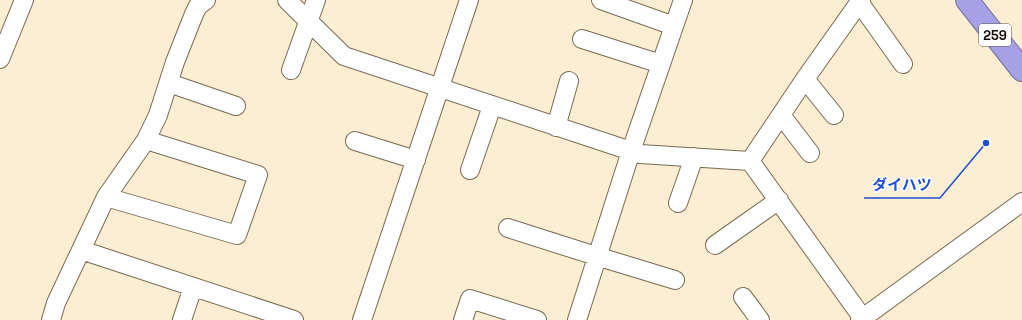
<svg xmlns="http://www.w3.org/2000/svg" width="1022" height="320" font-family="'Space Grotesk','Noto Sans JP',sans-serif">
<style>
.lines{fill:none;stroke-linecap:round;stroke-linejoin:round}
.street-casing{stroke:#776b53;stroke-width:20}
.highway-casing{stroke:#736e98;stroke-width:24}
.street{stroke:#fff;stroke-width:18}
.highway{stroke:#a6a1e6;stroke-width:22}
.labels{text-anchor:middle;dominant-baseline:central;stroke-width:3.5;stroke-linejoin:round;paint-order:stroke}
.shield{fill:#fff;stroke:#5a5751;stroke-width:1}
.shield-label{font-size:13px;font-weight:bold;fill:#140f06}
.leader{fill:none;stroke:#1d4ed8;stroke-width:1.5}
.callout-dot{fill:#1d4ed8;stroke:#fff;stroke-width:1.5}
.callout-label{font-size:15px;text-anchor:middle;font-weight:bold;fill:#1d4ed8;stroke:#fff;stroke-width:3.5;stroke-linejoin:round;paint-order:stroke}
</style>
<rect width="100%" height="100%" fill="#fceed3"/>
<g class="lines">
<defs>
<path id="street" d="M 287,0 L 344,56 L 640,154 L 750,161 L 864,320
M 601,0 L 674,26
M 859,2 L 903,64
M 582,39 L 661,64
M 0,59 L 24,0
M 291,70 L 316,0
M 805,79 L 834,115
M 169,83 L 236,106
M 781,115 L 810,153
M 556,127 L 569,81
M 355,141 L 416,160
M 750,161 L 805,79 L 861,0
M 470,170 L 492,106
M 106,197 L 237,235 L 258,175 L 146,140
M 678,203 L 694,157
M 508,228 L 596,256 L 675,280
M 715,245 L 779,200
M 81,250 L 294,320
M 743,297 L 760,320
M 51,320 L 56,303 L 106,197 L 146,140 L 158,115 L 175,62 L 194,14 L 198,6 L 206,0
M 182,320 L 193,287
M 362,320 L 469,0
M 463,320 L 470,299 L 537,320
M 577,320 L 631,151 L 683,0
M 860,320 L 1022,202"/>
<path id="highway" d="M 967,0 L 1022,70"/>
</defs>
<use href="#street" class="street-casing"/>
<use href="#highway" class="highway-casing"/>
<use href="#street" class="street"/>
<use href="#highway" class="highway"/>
</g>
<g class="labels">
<rect class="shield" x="979" y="24" width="32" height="22" rx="3"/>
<g class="shield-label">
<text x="995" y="35">259</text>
</g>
</g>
<path class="leader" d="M986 143L940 198H864"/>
<circle class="callout-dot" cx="986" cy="143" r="4"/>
<g class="callout-label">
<text x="902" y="190">ダイハツ</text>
</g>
</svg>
